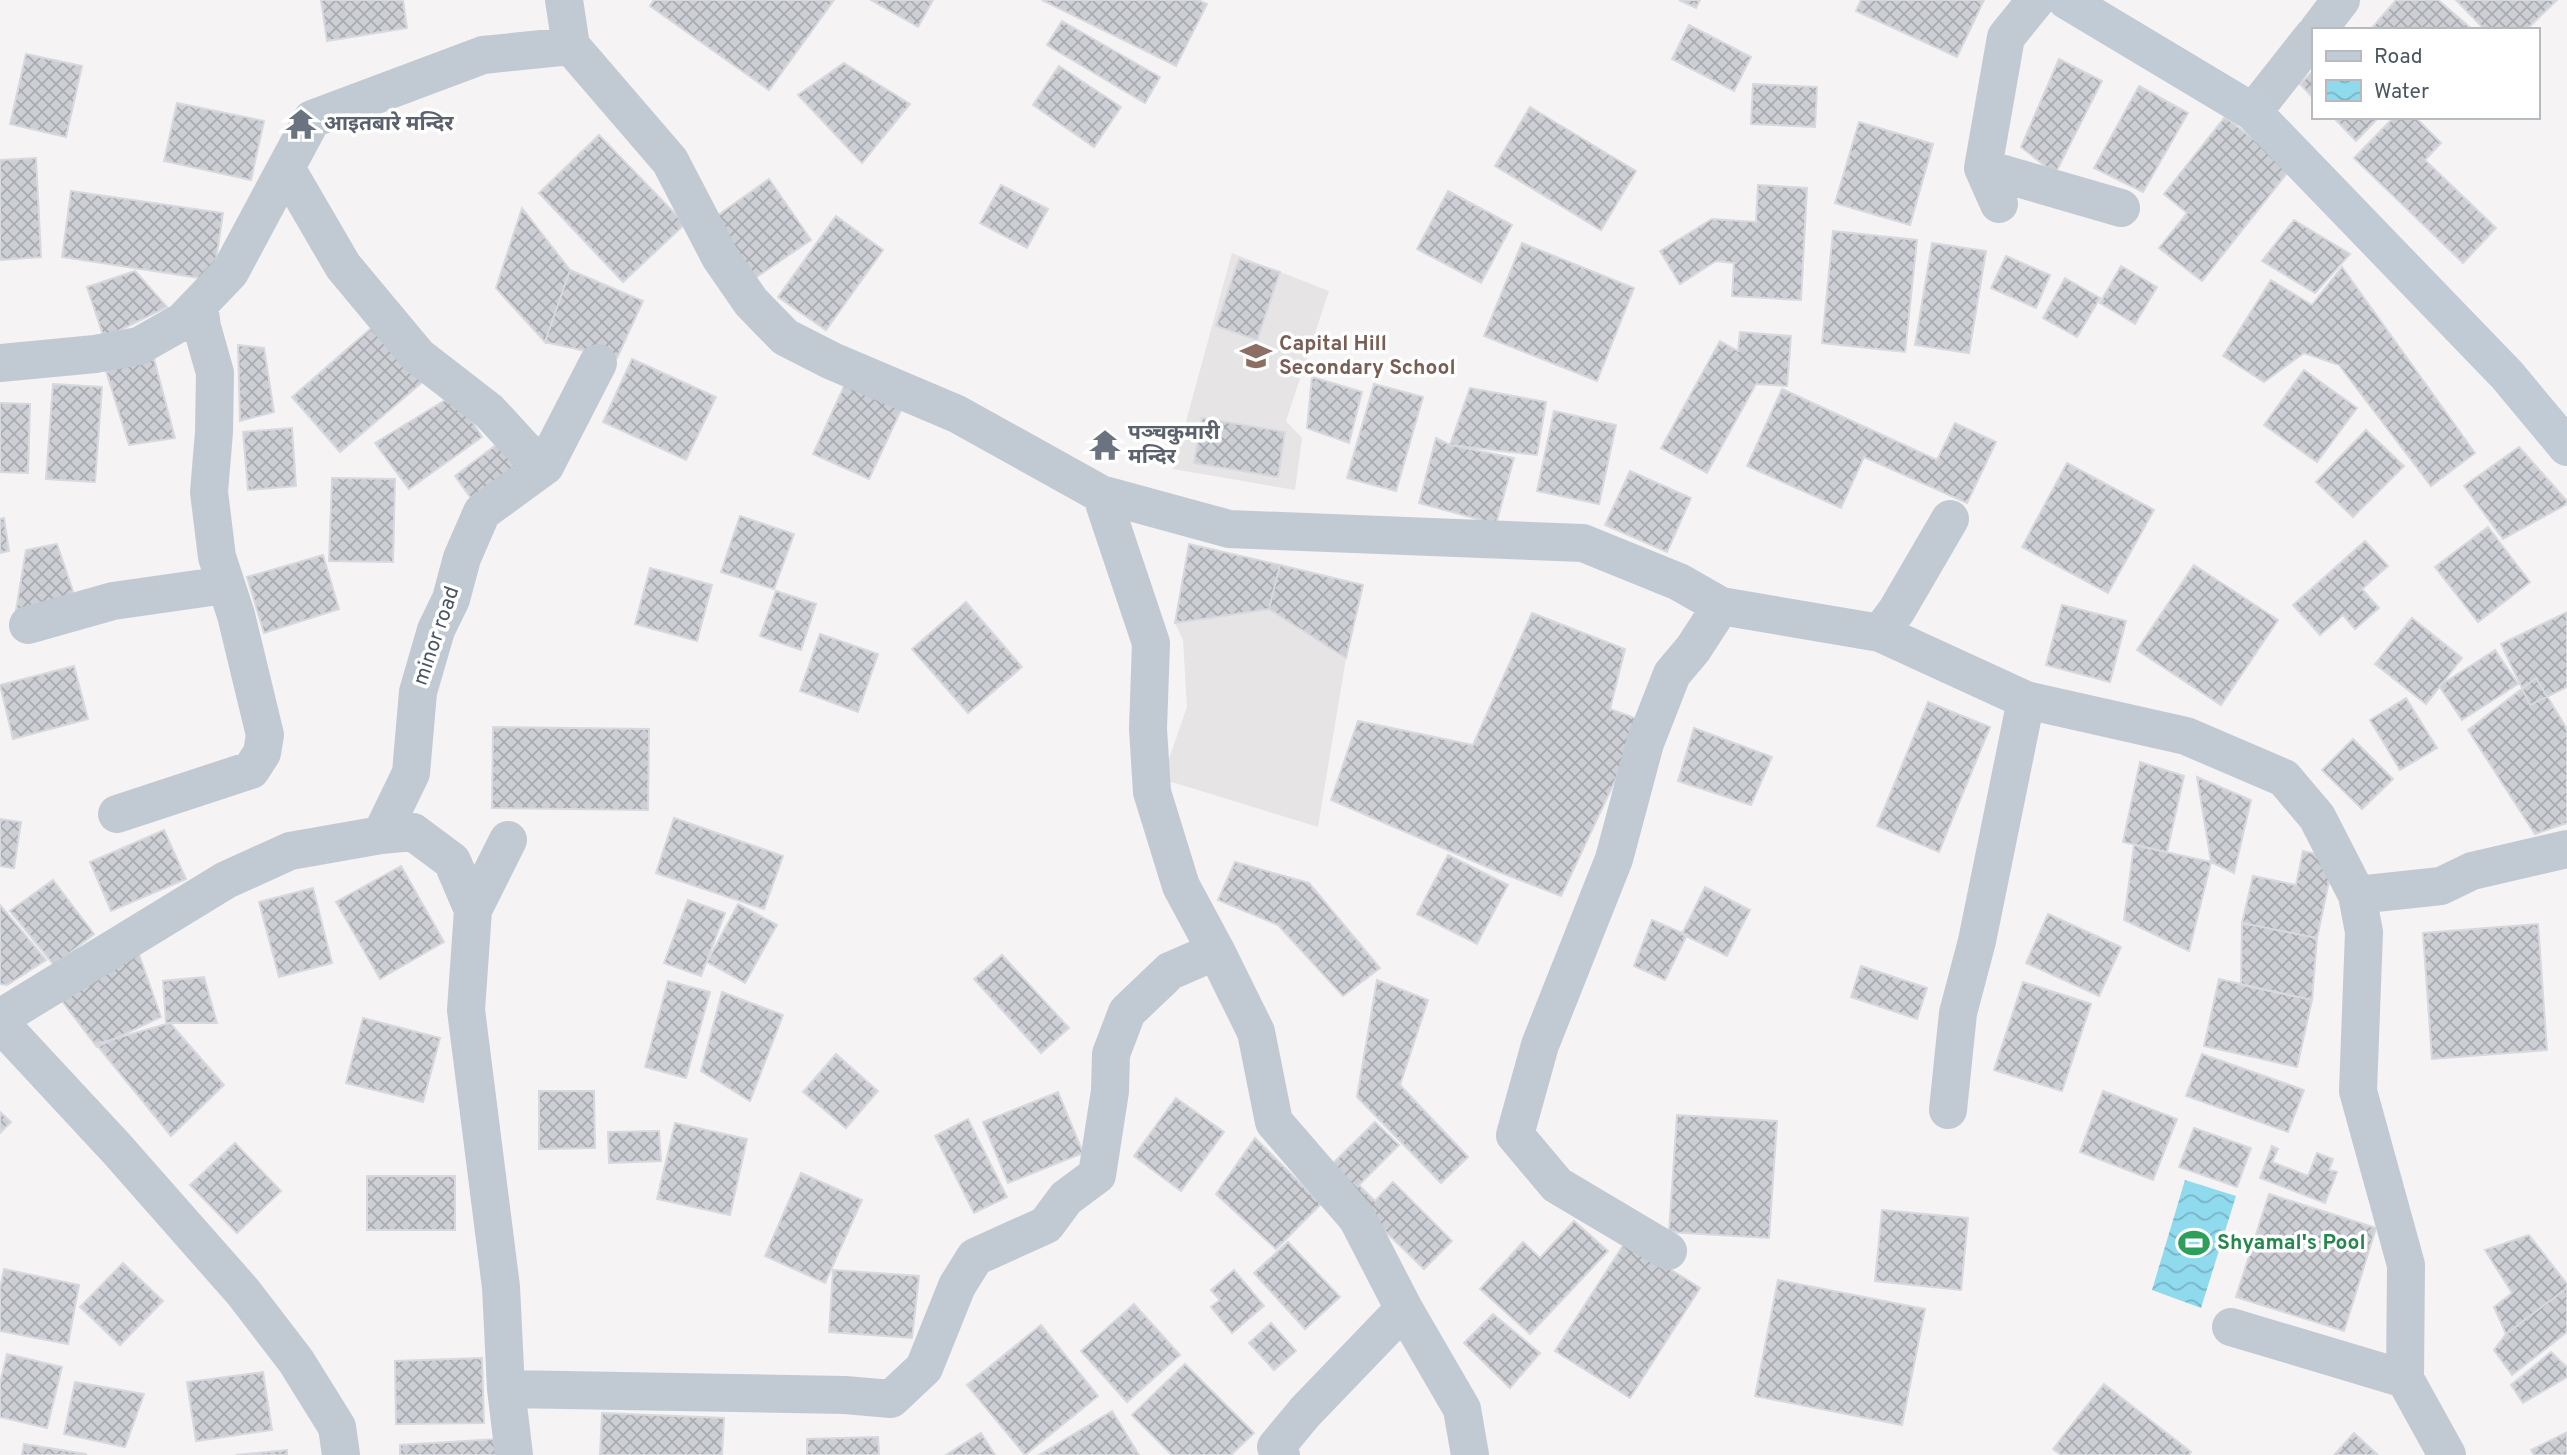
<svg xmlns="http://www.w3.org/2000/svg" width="2567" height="1455" font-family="Overpass,'Noto Sans Devanagari',sans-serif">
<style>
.education{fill:#e6e4e5}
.water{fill:url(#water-waves)}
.building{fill:url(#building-cross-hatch);stroke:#d7d9de;stroke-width:2}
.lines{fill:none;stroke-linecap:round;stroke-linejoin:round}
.minor{stroke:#c1cad2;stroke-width:38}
.secondary{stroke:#c1cbd6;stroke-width:38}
.labels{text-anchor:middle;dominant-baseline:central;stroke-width:7;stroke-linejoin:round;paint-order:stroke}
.worship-label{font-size:21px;font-weight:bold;fill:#5b616d;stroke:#fff;text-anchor:start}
.education-label{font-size:21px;font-weight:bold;fill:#785e54;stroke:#fff;text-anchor:start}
.street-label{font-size:21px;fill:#4a5661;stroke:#fff}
.leisure-label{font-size:21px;font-weight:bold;fill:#27864d;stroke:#fff;text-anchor:start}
</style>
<defs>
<pattern id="water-waves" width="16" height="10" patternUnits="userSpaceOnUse" patternTransform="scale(1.75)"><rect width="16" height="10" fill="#90daee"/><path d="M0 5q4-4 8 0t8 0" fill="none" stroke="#78b4c4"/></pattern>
<pattern id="building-cross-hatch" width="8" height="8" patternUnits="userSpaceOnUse" patternTransform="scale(1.75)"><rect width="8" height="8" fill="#cdcfd5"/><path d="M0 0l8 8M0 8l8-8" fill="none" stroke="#a8abb0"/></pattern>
</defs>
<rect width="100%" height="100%" fill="#f5f3f3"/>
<path class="education" d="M 1232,253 L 1329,291 L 1286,421 L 1302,438 L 1295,490 L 1173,469 Z
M 1189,544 L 1363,585 L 1346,658 L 1318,827 L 1162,779 L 1187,707 L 1183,640 L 1175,623 Z"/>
<path class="water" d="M 2185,1180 L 2236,1196 L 2201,1308 L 2152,1290 Z"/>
<path class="building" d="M 321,0 L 403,0 L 407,28 L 327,41 Z
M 654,0 L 834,0 L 769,90 L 650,6 Z
M 871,0 L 933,0 L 918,27 Z
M 1042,0 L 1198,0 L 1207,4 L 1176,66 Z
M 1679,0 L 1700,0 L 1696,8 Z
M 1861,0 L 1984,0 L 1957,57 L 1856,11 Z
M 2396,0 L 2438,0 L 2473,30 L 2370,30 Z
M 2456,0 L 2557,0 L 2526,30 L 2485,30 Z
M 1062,21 L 1160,77 L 1145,103 L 1047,45 Z
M 1689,25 L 1751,57 L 1734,91 L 1672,59 Z
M 26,54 L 82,66 L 66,137 L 10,124 Z
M 2059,59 L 2102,81 L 2055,174 L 2021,147 Z
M 844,63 L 910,104 L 862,163 L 798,95 Z
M 1059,66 L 1121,107 L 1094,147 L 1033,105 Z
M 2313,71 L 2313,98 L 2300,84 Z
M 1753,84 L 1817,87 L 1815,127 L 1751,124 Z
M 2139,86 L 2188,113 L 2143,192 L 2094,168 Z
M 177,103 L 264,121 L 251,180 L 164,161 Z
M 1530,107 L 1636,171 L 1601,230 L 1495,166 Z
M 2225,117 L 2291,168 L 2202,281 L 2159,248 L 2187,213 L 2164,194 Z
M 2333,117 L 2379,117 L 2356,141 Z
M 2394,117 L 2415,117 L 2441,143 L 2425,160 L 2496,228 L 2463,263 L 2354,158 Z
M 1859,122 L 1933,144 L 1910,225 L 1835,203 Z
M 599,135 L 685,224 L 623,282 L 539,193 Z
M 36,158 L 41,257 L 0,260 L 0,160 Z
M 769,179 L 811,240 L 755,278 L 714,218 Z
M 1001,185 L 1048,209 L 1027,248 L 980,223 Z
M 1758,185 L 1807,188 L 1801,300 L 1732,296 L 1734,263 L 1716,261 L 1680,284 L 1660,251 L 1712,219 L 1756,222 Z
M 71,191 L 223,213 L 213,280 L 62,257 Z
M 1448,191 L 1512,225 L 1481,283 L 1417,249 Z
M 522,208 L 570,270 L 545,342 L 496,288 Z
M 836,216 L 883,250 L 826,330 L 778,297 Z
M 2294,220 L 2350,254 L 2315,293 L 2262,261 Z
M 1833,231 L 1917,240 L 1905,352 L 1822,343 Z
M 1522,243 L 1634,288 L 1597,381 L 1484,336 Z
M 1932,243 L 1986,251 L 1969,353 L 1915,345 Z
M 2006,256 L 2050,275 L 2036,308 L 1991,288 Z
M 1239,259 L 1280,272 L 1257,340 L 1216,326 Z
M 2121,266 L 2157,287 L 2135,324 L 2100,303 Z
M 2342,267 L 2475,453 L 2431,486 L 2339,365 L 2304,353 L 2264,382 L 2223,356 L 2271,280 L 2312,305 Z
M 570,270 L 643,301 L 617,358 L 545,342 Z
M 135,271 L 167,307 L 104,338 L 87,287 Z
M 2065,278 L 2100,298 L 2077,337 L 2043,318 Z
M 376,324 L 425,380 L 340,452 L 292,397 Z
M 1740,332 L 1791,336 L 1787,386 L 1756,384 L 1707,473 L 1661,448 L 1720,341 L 1738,351 Z
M 238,345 L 264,348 L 274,412 L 240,421 Z
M 154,359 L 175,438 L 129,445 L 106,371 Z
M 632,359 L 716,397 L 686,460 L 603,422 Z
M 2304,370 L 2357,408 L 2317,462 L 2264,425 Z
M 1312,377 L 1362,392 L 1349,443 L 1307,428 Z
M 846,382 L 902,408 L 869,479 L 813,454 Z
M 53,384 L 102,387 L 95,482 L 46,479 Z
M 1374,384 L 1423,397 L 1396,491 L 1347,478 Z
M 1470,388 L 1546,402 L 1537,455 L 1450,445 Z
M 1782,389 L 1937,460 L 1955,423 L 1996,442 L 1967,503 L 1864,457 L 1841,508 L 1747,466 Z
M 455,394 L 482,437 L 409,489 L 375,443 Z
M 0,403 L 30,404 L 28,473 L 0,472 Z
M 1554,411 L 1616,425 L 1599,504 L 1537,491 Z
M 1202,418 L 1285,432 L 1278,477 L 1194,463 Z
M 292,428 L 296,486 L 248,490 L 243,432 Z
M 2366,430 L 2404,466 L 2353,517 L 2316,482 Z
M 1436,438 L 1450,445 L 1514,458 L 1496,524 L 1419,503 Z
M 504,439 L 528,471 L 478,508 L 455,476 Z
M 2519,447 L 2567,501 L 2567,504 L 2503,539 L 2464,486 Z
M 2067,463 L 2154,510 L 2108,593 L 2022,547 Z
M 1630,471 L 1691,498 L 1667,552 L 1605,525 Z
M 332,478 L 395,479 L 393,562 L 329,561 Z
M 740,516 L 794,534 L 774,589 L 721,572 Z
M 4,518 L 9,551 L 0,553 L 0,519 Z
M 2488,527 L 2530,582 L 2478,622 L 2435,567 Z
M 2365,541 L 2388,566 L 2362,589 L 2379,608 L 2355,629 L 2343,615 L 2320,635 L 2293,605 Z
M 57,544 L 75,597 L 15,616 L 26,550 Z
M 1189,544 L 1280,565 L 1269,609 L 1175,623 Z
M 323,555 L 339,609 L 264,633 L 247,577 Z
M 1280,565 L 1363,585 L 1346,658 L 1269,609 Z
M 2194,565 L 2278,620 L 2221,705 L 2137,650 Z
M 650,568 L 712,585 L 697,641 L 635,624 Z
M 776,591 L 816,604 L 801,650 L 760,636 Z
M 966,602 L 1022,667 L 968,713 L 912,649 Z
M 2062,605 L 2126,621 L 2110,682 L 2046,665 Z
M 2567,612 L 2567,687 L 2530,705 L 2501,644 Z
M 1532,613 L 1625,649 L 1610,709 L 1643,721 L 1561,896 L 1494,870 L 1331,800 L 1358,721 L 1473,745 Z
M 2412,618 L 2462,658 L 2426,704 L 2375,664 Z
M 820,634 L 878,654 L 858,712 L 800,691 Z
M 2495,650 L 2518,684 L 2462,720 L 2439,686 Z
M 74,666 L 88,719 L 13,739 L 0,685 Z
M 2536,678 L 2567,729 L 2567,823 L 2535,834 L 2468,730 Z
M 2406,698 L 2437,748 L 2400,770 L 2370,720 Z
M 1928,702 L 1990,727 L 1939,852 L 1877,826 Z
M 493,727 L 649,729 L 648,810 L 492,808 Z
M 1694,728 L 1772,757 L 1751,805 L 1678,781 Z
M 2353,739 L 2393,779 L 2362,809 L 2322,770 Z
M 2140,762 L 2184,776 L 2167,852 L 2123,842 Z
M 2197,777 L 2251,800 L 2234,873 L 2211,862 Z
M 674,818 L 783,856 L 764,909 L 656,873 Z
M 0,819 L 21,822 L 14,868 L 0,866 Z
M 164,830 L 186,879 L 111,911 L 90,862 Z
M 2134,845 L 2211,862 L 2189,951 L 2124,920 Z
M 2303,851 L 2334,858 L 2317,938 L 2242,923 L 2253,876 L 2296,885 Z
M 1448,855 L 1508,885 L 1477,944 L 1417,914 Z
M 1235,862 L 1309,883 L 1380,968 L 1343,996 L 1278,925 L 1218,900 Z
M 401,866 L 444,942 L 380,979 L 336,902 Z
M 53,880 L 94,934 L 54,965 L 10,911 Z
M 1705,887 L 1750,910 L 1727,956 L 1682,934 Z
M 313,888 L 332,963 L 279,977 L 259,902 Z
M 688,900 L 725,913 L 701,976 L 664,963 Z
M 738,904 L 777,925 L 745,983 L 707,962 Z
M 0,905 L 46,960 L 7,985 L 0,984 Z
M 2048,914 L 2121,947 L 2099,996 L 2026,963 Z
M 1652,920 L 1687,935 L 1665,980 L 1634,966 Z
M 2242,923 L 2317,938 L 2312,1000 L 2241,985 Z
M 2538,924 L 2547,1050 L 2432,1059 L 2423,933 Z
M 136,946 L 161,1017 L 97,1047 L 62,1001 Z
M 1002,955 L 1069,1028 L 1041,1053 L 974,979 Z
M 1861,966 L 1927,988 L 1917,1019 L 1851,997 Z
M 204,977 L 217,1023 L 166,1023 L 163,981 Z
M 2219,979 L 2312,1000 L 2297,1067 L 2204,1046 Z
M 1377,980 L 1428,1000 L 1400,1085 L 1468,1157 L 1441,1183 L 1357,1097 Z
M 668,981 L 710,992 L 686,1078 L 645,1067 Z
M 2023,982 L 2091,1004 L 2062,1091 L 1994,1070 Z
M 722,992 L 783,1015 L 750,1101 L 701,1071 Z
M 363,1018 L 440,1038 L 423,1102 L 346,1083 Z
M 170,1023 L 224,1085 L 171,1136 L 96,1044 Z
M 836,1054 L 878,1091 L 846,1128 L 803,1092 Z
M 2202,1054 L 2304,1090 L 2288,1132 L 2186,1096 Z
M 539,1091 L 594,1091 L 595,1148 L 539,1149 Z
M 2103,1091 L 2177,1119 L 2153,1180 L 2080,1152 Z
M 1058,1092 L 1083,1153 L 1008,1183 L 983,1122 Z
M 1176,1098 L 1224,1132 L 1181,1191 L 1134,1156 Z
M 0,1112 L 11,1122 L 0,1133 Z
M 1677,1115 L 1777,1121 L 1769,1238 L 1669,1232 Z
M 968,1119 L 1007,1197 L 974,1213 L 935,1136 Z
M 1375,1122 L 1399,1145 L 1359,1185 L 1375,1201 L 1393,1182 L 1452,1241 L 1424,1269 L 1324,1172 Z
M 675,1123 L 747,1139 L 730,1215 L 657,1199 Z
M 2194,1128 L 2251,1148 L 2237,1187 L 2179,1167 Z
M 659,1131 L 661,1161 L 609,1163 L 608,1132 Z
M 1255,1138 L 1321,1204 L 1276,1249 L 1216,1194 Z
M 235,1143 L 281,1191 L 237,1233 L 190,1185 Z
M 2272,1146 L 2278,1149 L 2272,1162 L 2308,1176 L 2317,1153 L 2333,1159 L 2329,1170 L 2337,1172 L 2325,1203 L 2260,1178 Z
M 801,1173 L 862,1200 L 825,1283 L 765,1256 Z
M 367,1176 L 455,1176 L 455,1230 L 367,1230 Z
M 2269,1194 L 2376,1228 L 2344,1331 L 2236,1297 Z
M 1882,1210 L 1968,1218 L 1961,1290 L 1875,1281 Z
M 1574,1221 L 1608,1251 L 1530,1334 L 1480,1289 L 1523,1242 L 1540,1258 Z
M 2529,1235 L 2567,1284 L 2567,1288 L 2506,1334 L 2494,1307 L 2512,1293 L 2485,1250 Z
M 1626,1241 L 1700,1288 L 1630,1398 L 1555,1351 Z
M 1288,1242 L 1340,1297 L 1305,1329 L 1254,1273 Z
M 123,1263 L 163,1301 L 120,1345 L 80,1307 Z
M 4,1269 L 79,1285 L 68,1344 L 0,1331 L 0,1289 Z
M 833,1270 L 919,1276 L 912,1338 L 829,1332 Z
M 1234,1270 L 1264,1306 L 1232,1333 L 1211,1307 L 1220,1300 L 1211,1290 Z
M 1778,1280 L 1925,1309 L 1902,1425 L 1755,1396 Z
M 2567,1288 L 2567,1332 L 2512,1375 L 2494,1350 L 2506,1334 Z
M 1134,1304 L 1180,1355 L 1127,1402 L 1081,1351 Z
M 1493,1314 L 1540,1353 L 1510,1388 L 1464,1343 Z
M 1271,1323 L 1296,1351 L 1274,1370 L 1249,1343 Z
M 1041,1325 L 1098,1396 L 1025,1455 L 967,1385 Z
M 2551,1352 L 2567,1367 L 2567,1377 L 2523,1403 L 2511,1385 Z
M 7,1354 L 62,1367 L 47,1428 L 0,1417 L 0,1383 Z
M 482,1358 L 484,1423 L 396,1424 L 395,1361 Z
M 1185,1364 L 1254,1433 L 1231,1455 L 1172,1455 L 1132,1415 Z
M 263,1372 L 272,1430 L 196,1441 L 187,1382 Z
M 75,1382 L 144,1394 L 125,1447 L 64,1434 Z
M 2104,1384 L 2191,1452 L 2189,1455 L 2061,1455 L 2053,1449 Z
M 1112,1411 L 1139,1455 L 1039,1455 Z
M 602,1413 L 724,1418 L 722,1455 L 600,1455 Z
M 2567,1432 L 2567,1455 L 2534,1455 L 2531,1450 Z
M 981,1433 L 995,1455 L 946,1455 Z
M 2354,1433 L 2378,1455 L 2334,1455 Z
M 878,1437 L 879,1455 L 807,1455 L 807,1439 Z
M 497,1439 L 499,1455 L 400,1455 L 400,1445 Z
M 24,1444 L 86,1454 L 86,1455 L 22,1455 Z
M 287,1450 L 287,1455 L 236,1455 Z"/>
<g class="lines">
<path class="minor" d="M 564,0 L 571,46
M 2318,30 L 2341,0
M 2253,112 L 2313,36
M 286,168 L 343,266 L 418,356 L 489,411 L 524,449 L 545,466 L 598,363 L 545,466 L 482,512 L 462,558 L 451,599 L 436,630 L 418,692 L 411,773 L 381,835
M 1983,168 L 2121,208
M 1999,204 L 1983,168 L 2006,37 L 2036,0
M 0,363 L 95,354 L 139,346 L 183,321 L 230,272 L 312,119 L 483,55 L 571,46 L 670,161 L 720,257 L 751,302 L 785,337 L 832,361 L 957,414 L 1101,494 L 1229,529 L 1583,543 L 1679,582 L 1721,606 L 1880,633 L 2026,700 L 2186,736 L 2284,778 L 2317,817 L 2357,895 L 2364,932 L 2358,1091 L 2406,1265 L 2405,1379 L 2447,1455
M 1101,494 L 1151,643 L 1148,729 L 1152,792 L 1181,886 L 1216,951 L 1256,1032 L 1274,1122 L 1357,1218 L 1404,1309 L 1462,1409 L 1470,1455
M 28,625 L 113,601 L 225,585
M 1880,633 L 1897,610 L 1950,519
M 117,814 L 251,770 L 262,753 L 265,735 L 236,615 L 217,557 L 209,492 L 214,432 L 215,373 L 202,327 L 199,305
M 508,840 L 473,910 L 466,1010 L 501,1287 L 506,1389 L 514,1455
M 2357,895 L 2441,886 L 2472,871 L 2567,849
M 0,1018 L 226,880 L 290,851 L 381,835 L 413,832 L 452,861 L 473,910
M 0,1023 L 117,1149 L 243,1292 L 296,1361 L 337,1427 L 341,1455
M 1948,1110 L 1958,1013 L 1977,941 L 2026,700
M 1668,1251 L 1557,1185 L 1515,1135 L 1540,1045 L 1614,859 L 1645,743 L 1672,674 L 1693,649 L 1721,606
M 2231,1327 L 2405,1379
M 506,1389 L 845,1395 L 891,1399 L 924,1368 L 957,1286 L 975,1257 L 1046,1225 L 1066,1198 L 1097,1175 L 1110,1091 L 1111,1054 L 1127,1012 L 1170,971 L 1216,951
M 1281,1455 L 1276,1447 L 1305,1412 L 1404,1309"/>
<path class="secondary" d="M 2066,0 L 2253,112 L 2507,375 L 2567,447"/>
</g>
<defs>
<symbol id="temple-bare" viewBox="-9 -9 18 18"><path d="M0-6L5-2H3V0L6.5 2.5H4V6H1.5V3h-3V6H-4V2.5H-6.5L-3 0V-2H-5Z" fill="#6b7280" stroke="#fff" stroke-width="2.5" paint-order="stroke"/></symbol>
<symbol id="school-bare" viewBox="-9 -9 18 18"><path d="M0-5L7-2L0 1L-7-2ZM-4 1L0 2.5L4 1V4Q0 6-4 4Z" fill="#8d6e63" stroke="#fff" stroke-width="2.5" paint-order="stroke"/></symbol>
<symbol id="stadium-bare" viewBox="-9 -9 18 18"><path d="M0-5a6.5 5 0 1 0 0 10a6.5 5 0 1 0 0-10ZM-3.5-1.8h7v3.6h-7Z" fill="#2e9e5b" stroke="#fff" stroke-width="2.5" paint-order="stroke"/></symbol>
</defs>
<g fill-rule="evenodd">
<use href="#temple-bare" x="279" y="102" width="44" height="44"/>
<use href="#school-bare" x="1234" y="334" width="44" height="44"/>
<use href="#temple-bare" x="1083" y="423" width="44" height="44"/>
<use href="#stadium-bare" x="2172" y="1221" width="44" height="44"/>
</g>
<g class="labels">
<g class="worship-label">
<text x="324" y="124">आइतबारे मन्दिर</text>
<text x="1128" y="433">पञ्चकुमारी<tspan x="1128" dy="24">मन्दिर</tspan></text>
</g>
<g class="education-label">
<text x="1279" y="344">Capital Hill<tspan x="1279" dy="24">Secondary School</tspan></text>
</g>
<g class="street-label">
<text transform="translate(437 636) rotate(-71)">minor road</text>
</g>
<g class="leisure-label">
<text x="2217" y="1243">Shyamal's Pool</text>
</g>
</g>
<rect x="2312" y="28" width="228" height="91" fill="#ffffff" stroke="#b7bbc0" stroke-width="2"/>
<rect x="2326" y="51" width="35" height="10" fill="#c1cbd6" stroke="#b7bbc0" stroke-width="2"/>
<text x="2374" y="63" font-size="21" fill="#4a5661">Road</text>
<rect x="2326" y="80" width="35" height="21" fill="url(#water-waves)" stroke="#b7bbc0" stroke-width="2"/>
<text x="2374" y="98" font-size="21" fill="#4a5661">Water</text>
</svg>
